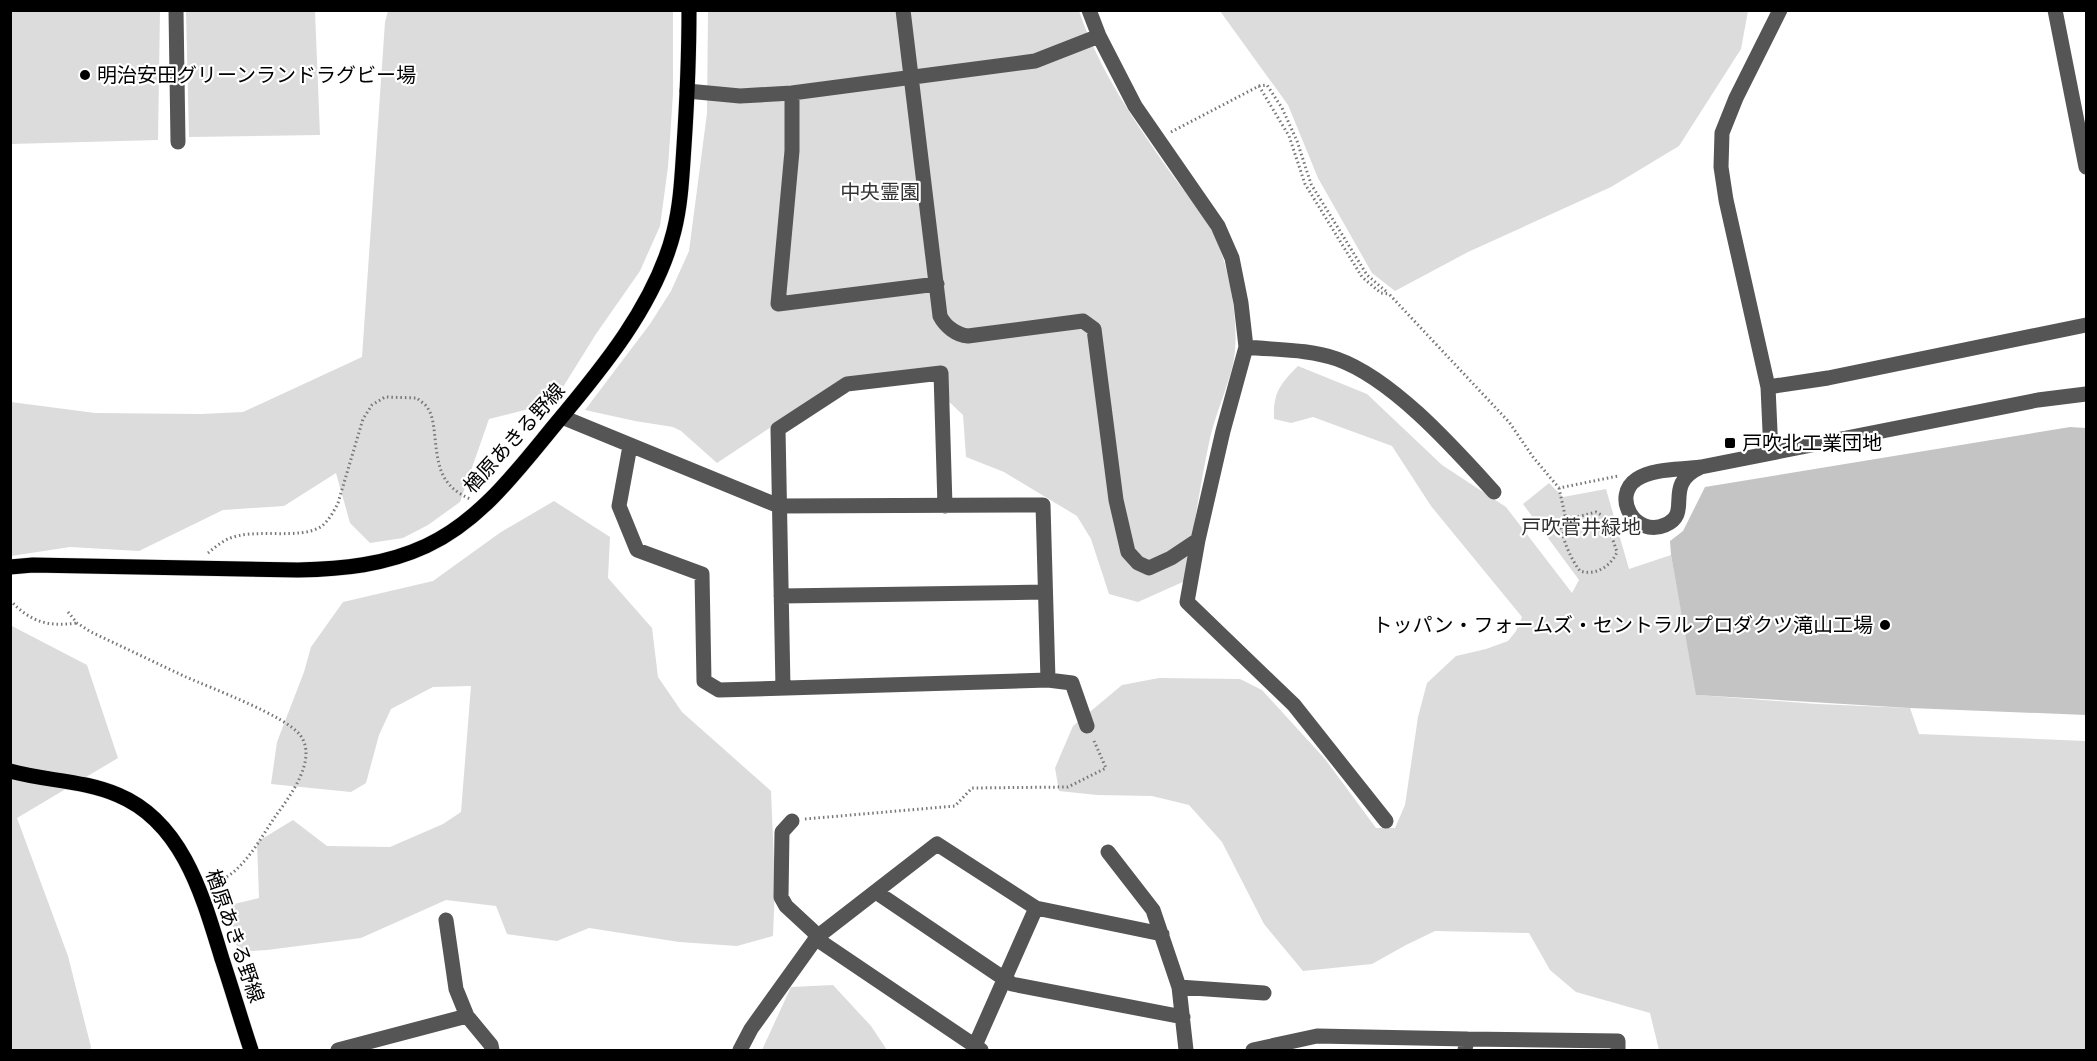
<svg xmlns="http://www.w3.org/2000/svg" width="2097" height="1061" font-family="Raleway,'Noto Sans JP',sans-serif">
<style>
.green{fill:#dcdcdc}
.building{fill:#c4c4c4}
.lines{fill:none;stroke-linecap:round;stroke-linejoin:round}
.major-casing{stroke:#dbdbdb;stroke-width:16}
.path{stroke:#777;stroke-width:3;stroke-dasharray:1.5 3;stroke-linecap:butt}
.minor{stroke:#555;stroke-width:15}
.major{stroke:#000;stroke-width:15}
.poi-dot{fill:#000;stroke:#fff;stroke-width:2}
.labels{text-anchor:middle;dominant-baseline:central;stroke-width:4.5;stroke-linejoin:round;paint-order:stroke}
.poi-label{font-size:20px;fill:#000;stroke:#fff;text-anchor:start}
.park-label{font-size:20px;fill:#333;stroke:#fff}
.street-label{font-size:20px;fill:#000;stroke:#fff}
</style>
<rect width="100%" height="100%" fill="#fff"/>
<path class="green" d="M 10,11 L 160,11 L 158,140 L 11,144 Z
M 186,11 L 315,11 L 320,135 L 189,137 Z
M 388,11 L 673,11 L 673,94 L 668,167 L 660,226 L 640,271 L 596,334 L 553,403 L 489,419 L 460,502 L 428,525 L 403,538 L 370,543 L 350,523 L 336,473 L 284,506 L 223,510 L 139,551 L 70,547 L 11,556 L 11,402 L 95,413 L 201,414 L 243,412 L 362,357 L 385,22 Z
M 708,11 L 1079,11 C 1099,70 1136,124 1173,176 C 1185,193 1200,209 1210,227 C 1229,259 1241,328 1233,364 C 1227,389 1216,413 1210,438 C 1200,485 1193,533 1185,581 L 1138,602 L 1109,594 L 1091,539 L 1077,516 L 1004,472 L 966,457 L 963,415 L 944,397 L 945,370 L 845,378 L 717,463 L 681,431 L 673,427 L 635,421 L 585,410 L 650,324 L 671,291 L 689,251 L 707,113 Z
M 1220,11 L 1748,11 L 1741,49 L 1679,146 L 1611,187 L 1468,252 L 1395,291 L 1372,273 L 1318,178 L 1288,105 Z
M 1298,366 L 1367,394 L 1442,465 L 1506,507 L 1572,593 L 1579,580 L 1523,504 L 1549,483 L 1563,497 L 1606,489 L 1629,569 L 1671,555 L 1697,695 L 1817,704 L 1910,708 L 1919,734 L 2086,741 L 2086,1050 L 1659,1050 L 1650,1013 L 1576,992 L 1550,970 L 1529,933 L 1435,931 L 1406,945 L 1372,964 L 1303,971 L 1264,924 L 1222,842 L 1189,805 L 1152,796 L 1097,795 L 1059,791 L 1055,768 L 1073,726 L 1122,685 L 1159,678 L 1240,679 L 1262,690 L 1325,759 L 1376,828 L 1395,828 L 1405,805 L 1418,717 L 1427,683 L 1456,656 L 1486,649 L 1508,641 L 1516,631 L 1522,617 L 1431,506 L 1392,446 L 1313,417 L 1291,423 L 1274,419 C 1273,393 1280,384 1298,366 Z
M 554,501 L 610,537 L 608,578 L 652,628 L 658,677 L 682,712 L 771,791 L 775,886 L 773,936 L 737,946 L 679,942 L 589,928 L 557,941 L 507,934 L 496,906 L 446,900 L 361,938 L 267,950 L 237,952 L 230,905 L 259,898 L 257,842 L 293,820 L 327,846 L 390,847 L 443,824 L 461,812 L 471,686 L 433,687 L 391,709 L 379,735 L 366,783 L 351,792 L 271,784 L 277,742 L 304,672 L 311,647 L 343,602 L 433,581 L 501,532 Z
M 10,625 L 87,665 L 118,758 L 17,818 L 68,956 L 91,1047 L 90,1050 L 11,1050 Z
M 833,985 L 871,1026 L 887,1050 L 762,1050 L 791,987 Z"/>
<path class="building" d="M 2070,427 L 2086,428 L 2086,715 L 1910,708 L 1696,695 L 1671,555 L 1670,541 L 1683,531 L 1705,487 Z"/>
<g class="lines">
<defs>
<path id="major" d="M 10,567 L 33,565 L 298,570 C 343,569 385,565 426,546 C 480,521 517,471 554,426 C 601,370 656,304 674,231 C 681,203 682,175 684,146 C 687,101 689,56 689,10
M 10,771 C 46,781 83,780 118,795 C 183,822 203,897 222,959 C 232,989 241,1020 251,1050"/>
</defs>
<use href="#major" class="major-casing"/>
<path class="path" d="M 1259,86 L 1289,136 L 1305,184 L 1362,277 L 1381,293 L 1389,294 L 1509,422 L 1533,457 L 1559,488 L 1618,476
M 1171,132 L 1259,86 L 1267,85 L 1282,108 L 1297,141 L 1311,184 L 1367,275 L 1388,293
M 1559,488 L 1566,520 L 1596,512 L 1605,517 L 1617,552 C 1611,566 1596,576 1580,571 C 1571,559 1563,541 1561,526 L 1566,520
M 208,553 C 214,548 221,542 228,539 C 254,527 300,541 322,526 C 329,520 334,511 338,503 L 363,419 L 372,405 L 385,397 L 417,398 C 420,401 425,404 427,407 C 432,414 433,422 434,429 C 438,462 437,484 470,499
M 10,600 C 30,622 48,627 77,623
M 68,612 L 77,623 L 91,632 C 123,647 154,662 186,677 C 211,688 286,716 300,735 C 318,758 291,795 277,814 C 260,838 244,873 214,883
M 805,819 L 955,806 L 972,788 L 1068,787 L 1106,768 L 1094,741"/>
<path class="minor" d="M 176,10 L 178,142
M 903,10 L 940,316 C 945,326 956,335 968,336 L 1083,321 L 1094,329 L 1116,500 L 1128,552 L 1138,563 L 1149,568 L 1171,558 L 1198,540
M 1089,10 L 1099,36 L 1135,106 L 1218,226 L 1232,258 L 1241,303 L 1246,347 L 1223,431 L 1198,540 L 1187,602 L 1294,705 L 1386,821
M 1780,10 L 1736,98 L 1722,133 L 1721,167 L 1726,200 L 1768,387 L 1828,378 L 2086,325
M 2055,10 L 2086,167
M 687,91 L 740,96 L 792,93 L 1035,61 L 1099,36
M 792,93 L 792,151 L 778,304 L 937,284
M 1246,347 C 1275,350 1309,349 1337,359 C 1393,379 1454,448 1494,492
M 1768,387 L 1771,453
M 562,417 L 779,506 L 1043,505 L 1048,680 L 719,690 L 704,681 L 702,574 L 637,550 L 619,506 L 630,446
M 1701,467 C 1661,485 1694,513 1665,525 C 1635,538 1611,496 1637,479 C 1654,468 1681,470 1701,467 L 2038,400 L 2086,394
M 781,596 L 1045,592
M 1048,680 L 1072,683 L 1087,726
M 783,688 L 778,429 L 847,384 L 941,373 L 945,506
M 792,821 L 782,832 L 781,897 L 786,906 L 813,931 L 821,942 L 981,1050
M 1108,852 L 1153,910 L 1179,987 L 1186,1050
M 876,892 L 1012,984 L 1183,1017
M 1036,908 L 1162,934
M 446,920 L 456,989 L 467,1016 L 491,1045 L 492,1050
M 1179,987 L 1264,993
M 1467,1039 L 1618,1041 L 1618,1050
M 338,1050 L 467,1016
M 740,1050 L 751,1029 L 817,937 L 937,844 L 1036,908 L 973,1050
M 1253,1050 L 1317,1036 L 1467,1039 L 1465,1050"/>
<use href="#major" class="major"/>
</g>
<g class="poi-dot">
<circle cx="85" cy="75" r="6"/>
<rect x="1724" y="437" width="12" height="12" rx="3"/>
<circle cx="1885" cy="625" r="6"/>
</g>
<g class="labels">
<g class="poi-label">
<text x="97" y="75">明治安田グリーンランドラグビー場</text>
<text x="1742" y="443">戸吹北工業団地</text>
<text x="1873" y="625" text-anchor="end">トッパン・フォームズ・セントラルプロダクツ滝山工場</text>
</g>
<g class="park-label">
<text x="880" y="192">中央霊園</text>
<text x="1581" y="527">戸吹菅井緑地</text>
</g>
<g class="street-label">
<text transform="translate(514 438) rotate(-48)">楢原あきる野線</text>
<text transform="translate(235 936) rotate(71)">楢原あきる野線</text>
</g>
</g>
<rect width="2097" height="1061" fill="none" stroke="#000000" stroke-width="24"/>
</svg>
